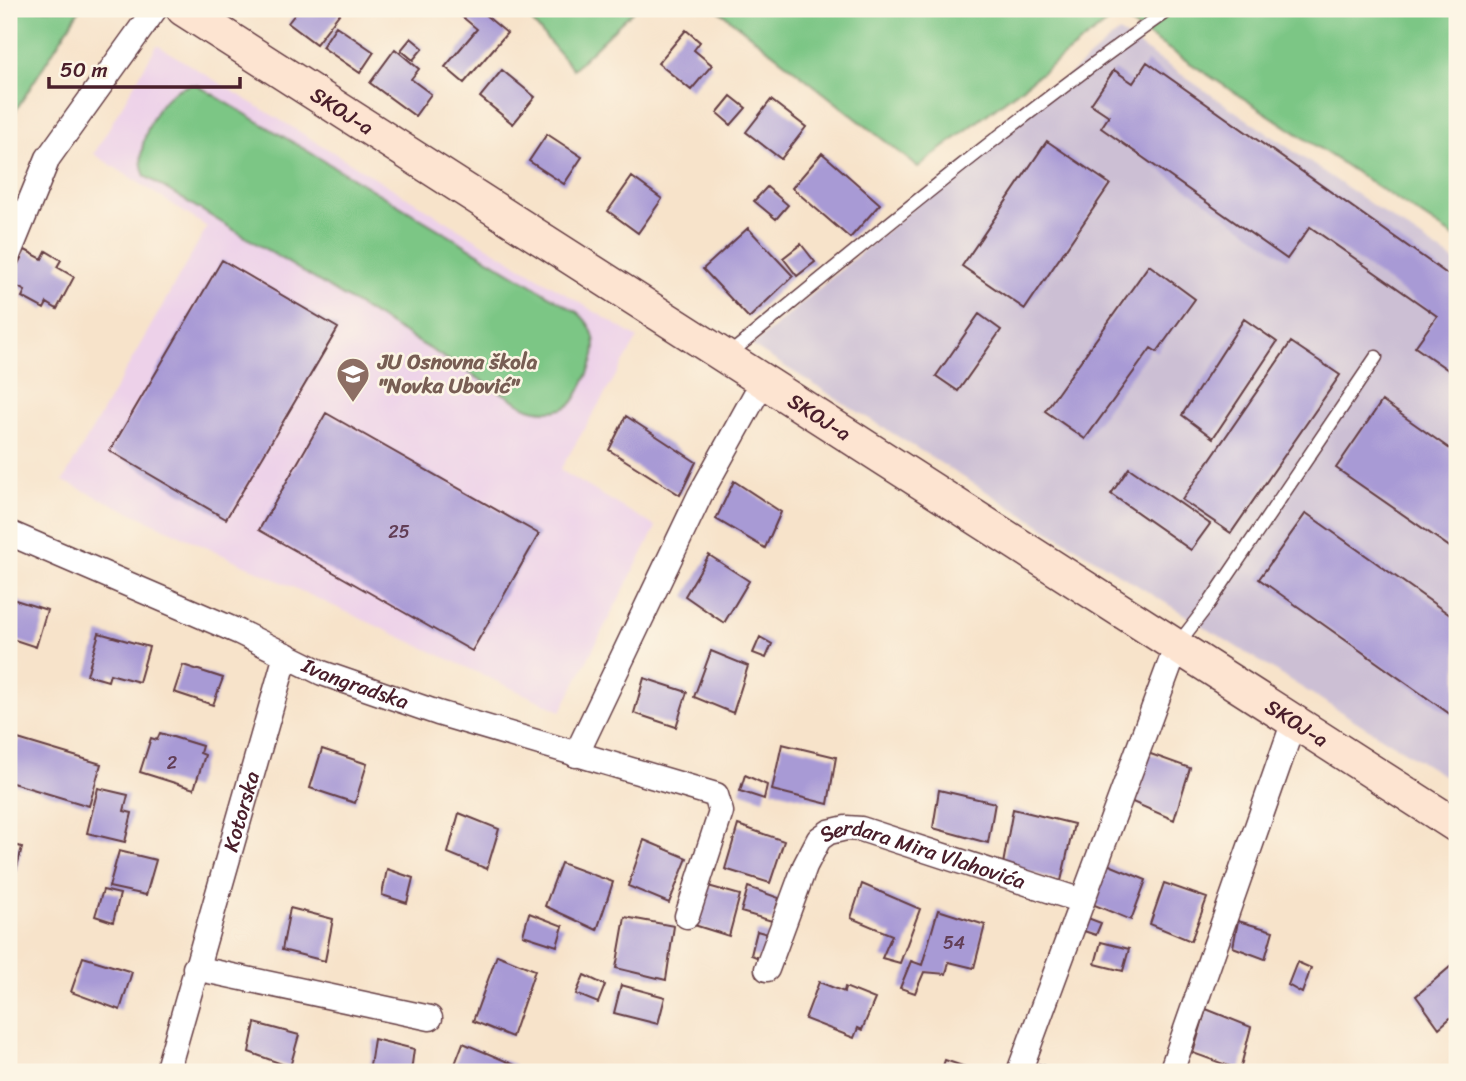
<svg xmlns="http://www.w3.org/2000/svg" width="1466" height="1081" font-family="Sriracha,sans-serif">
<style>
.built{fill:#edd1e9}
.industrial{fill:#ccbfd4}
.green{fill:#7bc685;stroke:#627258;stroke-width:2}
.building{fill:#a89ad5}
.lines{fill:none;stroke-linecap:round;stroke-linejoin:round}
.service-casing{stroke:#643c43;stroke-width:15}
.minor-casing{stroke:#643c43;stroke-width:27}
.secondary-casing{stroke:#643c43;stroke-width:36}
.service{stroke:#fff;stroke-width:12}
.minor{stroke:#fff;stroke-width:24}
.secondary{stroke:#fde4d1;stroke-width:33}
.labels{text-anchor:middle;dominant-baseline:central;stroke-width:5;stroke-linejoin:round;paint-order:stroke}
.number-label{font-size:18px;fill:#623e56}
.street-label{font-size:21px;fill:#4a1f2b;stroke:#fcf5e5}
.education-label{font-size:21px;font-weight:bold;fill:#785e54;stroke:#fcf5e5;text-anchor:start}
</style>
<rect width="100%" height="100%" fill="#fcf5e5"/>
<filter id="ink" filterUnits="userSpaceOnUse"><feTurbulence type="fractalNoise" baseFrequency=".0143" numOctaves="2"/><feDisplacementMap in="SourceGraphic" scale="14" xChannelSelector="R" yChannelSelector="G"/><feConvolveMatrix kernelMatrix="1 2 1 2 8 2 1 2 1" color-interpolation-filters="sRGB"/></filter>
<filter id="wash" filterUnits="userSpaceOnUse"><feTurbulence type="fractalNoise" baseFrequency=".00686" numOctaves="4" result="noise"/><feDisplacementMap in="SourceGraphic" scale="28" xChannelSelector="R" yChannelSelector="G"/><feGaussianBlur stdDeviation="1.57" result="paint"/><feColorMatrix in="noise" values="0 0 0 0 0 0 0 0 0 0 0 0 0 0 0 0 0 1.4 0 .05"/><feComposite in="paint" operator="in"/></filter>
<g filter="url(#wash)">
<rect width="100%" height="100%" fill="#f7e3ca"/>
<path class="built" d="M 157,45 L 638,338 L 560,470 L 656,527 L 561,711 L 63,481 L 207,227 L 94,154 Z"/>
<path class="industrial" d="M 1119,32 L 1457,263 L 1457,784 L 752,346 Z"/>
<path class="green" d="M 9,9 L 80,9 L 9,121 Z
M 521,9 L 635,9 L 573,69 Z
M 717,9 L 1457,9 L 1457,239 L 1117,15 L 918,167 Z
M 190,85 L 197,85 L 577,312 C 601,332 598,355 585,380 C 581,387 577,398 571,404 C 559,414 537,412 524,406 L 145,176 C 134,152 151,112 170,95 C 175,90 183,87 190,85 Z"/>
<g id="blocks">
<path class="building" d="M 299,9 L 343,9 L 316,44 L 288,23 Z
M 453,9 L 478,9 L 507,33 L 464,83 L 445,67 L 477,29 Z
M 336,26 L 374,52 L 360,73 L 322,47 Z
M 686,30 L 700,42 L 694,50 L 712,65 L 691,90 L 658,63 Z
M 411,38 L 423,48 L 413,60 L 401,50 Z
M 395,49 L 419,69 L 411,79 L 431,94 L 415,116 L 370,83 Z
M 1147,62 L 1457,281 L 1457,376 L 1415,347 L 1437,316 L 1310,227 L 1287,259 L 1101,128 L 1109,116 L 1091,104 L 1114,70 L 1133,83 Z
M 502,70 L 535,97 L 513,124 L 480,97 Z
M 731,96 L 746,108 L 731,125 L 717,113 Z
M 771,100 L 806,127 L 781,159 L 746,132 Z
M 547,134 L 582,157 L 564,184 L 529,161 Z
M 1047,141 L 1110,184 L 1025,309 L 962,266 Z
M 822,153 L 880,204 L 850,238 L 792,188 Z
M 632,177 L 662,199 L 638,233 L 608,211 Z
M 767,187 L 788,205 L 776,219 L 754,201 Z
M 748,228 L 793,276 L 749,318 L 703,269 Z
M 801,244 L 815,262 L 797,276 L 783,258 Z
M 25,250 L 42,259 L 46,251 L 61,260 L 57,267 L 74,277 L 57,309 L 47,303 L 44,309 L 22,297 L 25,291 L 9,282 Z
M 222,260 L 338,328 L 226,519 L 110,451 Z
M 1149,265 L 1195,299 L 1157,352 L 1151,348 L 1085,439 L 1045,411 Z
M 979,314 L 1001,330 L 958,391 L 936,376 Z
M 1244,319 L 1277,342 L 1213,438 L 1182,415 Z
M 1291,342 L 1340,375 L 1231,533 L 1182,500 Z
M 1382,401 L 1457,454 L 1457,552 L 1336,468 Z
M 326,413 L 539,534 L 472,651 L 259,530 Z
M 626,416 L 696,462 L 680,495 L 609,450 Z
M 1129,468 L 1210,524 L 1191,550 L 1111,494 Z
M 734,481 L 781,512 L 765,548 L 716,519 Z
M 1306,513 L 1457,620 L 1457,719 L 1259,579 Z
M 709,555 L 749,581 L 724,623 L 685,596 Z
M 9,598 L 47,610 L 36,647 L 9,638 Z
M 99,633 L 149,647 L 139,682 L 110,674 L 108,681 L 87,675 Z
M 760,637 L 772,644 L 766,658 L 753,653 Z
M 711,651 L 748,666 L 733,713 L 694,697 Z
M 183,665 L 223,678 L 213,705 L 174,692 Z
M 644,678 L 687,692 L 676,727 L 634,713 Z
M 160,733 L 202,746 L 200,753 L 205,755 L 194,789 L 140,772 L 151,738 L 157,740 Z
M 18,739 L 101,764 L 89,806 L 9,782 L 9,770 Z
M 782,744 L 836,757 L 828,804 L 772,790 Z
M 322,749 L 367,764 L 355,803 L 310,788 Z
M 1145,752 L 1190,768 L 1174,820 L 1130,801 Z
M 745,775 L 767,785 L 764,799 L 740,791 Z
M 98,788 L 128,795 L 124,811 L 132,813 L 125,842 L 87,833 Z
M 939,790 L 995,803 L 988,843 L 933,828 Z
M 1013,809 L 1074,824 L 1061,881 L 1003,864 Z
M 459,813 L 499,829 L 487,869 L 448,853 Z
M 738,825 L 784,841 L 770,883 L 725,869 Z
M 644,840 L 687,858 L 669,903 L 628,886 Z
M 9,844 L 22,847 L 13,883 L 9,882 Z
M 119,851 L 156,860 L 146,895 L 109,887 Z
M 561,863 L 613,882 L 597,930 L 545,906 Z
M 1107,864 L 1146,880 L 1131,920 L 1092,904 Z
M 387,869 L 413,878 L 407,903 L 382,895 Z
M 1164,883 L 1207,898 L 1191,941 L 1150,924 Z
M 701,884 L 740,895 L 729,936 L 691,924 Z
M 862,884 L 920,909 L 900,963 L 882,958 L 892,935 L 851,918 Z
M 748,887 L 779,898 L 772,921 L 741,912 Z
M 103,890 L 120,894 L 113,922 L 95,916 Z
M 290,908 L 333,919 L 325,961 L 282,950 Z
M 938,910 L 985,925 L 974,968 L 949,962 L 946,974 L 924,972 L 915,993 L 900,988 L 911,961 L 922,965 Z
M 529,913 L 563,926 L 557,946 L 523,935 Z
M 625,917 L 674,926 L 666,980 L 616,968 Z
M 1085,917 L 1101,923 L 1096,935 L 1081,930 Z
M 1238,921 L 1273,931 L 1265,959 L 1233,947 Z
M 757,931 L 771,935 L 764,960 L 751,955 Z
M 1101,942 L 1129,949 L 1123,971 L 1095,964 Z
M 497,955 L 535,970 L 512,1037 L 473,1021 Z
M 83,957 L 132,972 L 120,1010 L 71,992 Z
M 1457,961 L 1457,1012 L 1439,1028 L 1416,996 Z
M 1297,962 L 1311,968 L 1302,993 L 1288,985 Z
M 584,975 L 605,985 L 598,1003 L 576,994 Z
M 819,982 L 844,992 L 845,987 L 875,999 L 862,1030 L 858,1028 L 854,1038 L 805,1019 Z
M 621,985 L 665,997 L 658,1024 L 614,1013 Z
M 1206,1009 L 1251,1027 L 1240,1070 L 1193,1053 Z
M 255,1023 L 299,1035 L 290,1067 L 249,1052 Z
M 374,1039 L 414,1049 L 411,1072 L 369,1072 Z
M 463,1043 L 515,1065 L 512,1072 L 452,1072 Z
M 945,1060 L 980,1072 L 941,1072 Z
M 1039,1064 L 1066,1072 L 1037,1072 Z"/>
</g>
</g>
<g filter="url(#ink)">
<use href="#blocks" fill-opacity="0" stroke="#643c43" stroke-width="2"/>
<g class="lines">
<defs>
<path id="service" d="M 727,356 C 871,238 1015,118 1167,11
M 1177,645 L 1208,605 L 1376,357"/>
<g id="minor">
<path d="M 9,253 L 48,158 L 155,9"/>
<path id="s1" d="M 9,533 L 239,632 L 322,673 L 438,713 L 716,795 L 721,812 L 687,916"/>
<path d="M 576,755 L 700,495 L 763,381"/>
<path d="M 195,968 L 430,1018"/>
<path id="s2" d="M 767,969 L 805,866 L 819,839 L 829,832 L 846,828 L 861,829 L 1082,901"/>
<path id="s3" d="M 167,1072 L 286,655"/>
<path d="M 1019,1072 L 1177,645"/>
<path d="M 1171,1072 L 1294,721"/>
</g>
<g id="secondary">
<path id="s4" d="M 183,9 L 1457,826"/>
</g>
</defs>
<use href="#service" class="service-casing"/>
<use href="#minor" class="minor-casing"/>
<use href="#secondary" class="secondary-casing"/>
<use href="#service" class="service"/>
<use href="#minor" class="minor"/>
<use href="#secondary" class="secondary"/>
</g>
</g>
<defs>
<symbol id="school-pin" viewBox="-11 -11 22 30"><path d="M0 17L-7.5 6A9.5 9.5 0 1 1 7.5 6Z" fill="#8d6e63" stroke="#fcf5e5"/><path d="M0-5L7-2L0 1L-7-2ZM-4 1L0 2.5L4 1V4Q0 6-4 4Z" fill="#fff"/></symbol>
</defs>
<g fill-rule="evenodd">
<use href="#school-pin" x="334" y="355" width="38" height="52"/>
</g>
<g class="labels">
<g class="number-label">
<text x="399" y="532">25</text>
<text x="172" y="763">2</text>
<text x="954" y="943">54</text>
</g>
<g class="street-label">
<text stroke="none"><textPath href="#s4" startOffset="189">SKOJ-a</textPath></text>
<text stroke="none"><textPath href="#s4" startOffset="756">SKOJ-a</textPath></text>
<text stroke="none"><textPath href="#s1" startOffset="378">Ivangradska</textPath></text>
<text stroke="none"><textPath href="#s4" startOffset="1323">SKOJ-a</textPath></text>
<text stroke="none"><textPath href="#s3" startOffset="271">Kotorska</textPath></text>
<text stroke="none"><textPath href="#s2" startOffset="250">Serdara Mira Vlahovića</textPath></text>
</g>
<g class="education-label">
<text x="378" y="362">JU Osnovna škola<tspan x="378" dy="24">"Novka Ubović"</tspan></text>
</g>
</g>
<rect width="1466" height="1081" fill="none" stroke="#fcf5e5" stroke-width="35"/>
<path d="M49 77v10h191v-10" fill="none" stroke="#4a1f2b" stroke-width="3.5"/>
<text x="60" y="77" font-size="21" fill="#4a1f2b" stroke="#fcf5e5" stroke-width="5" paint-order="stroke">50 m</text>
</svg>
